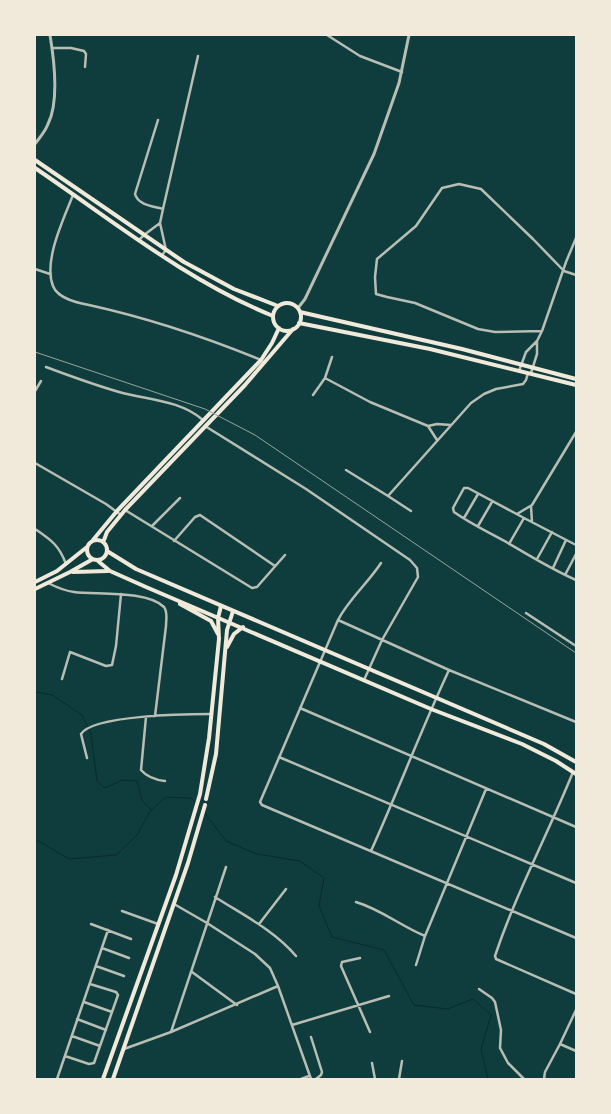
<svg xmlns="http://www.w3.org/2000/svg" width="611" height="1114" font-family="'PT Sans',sans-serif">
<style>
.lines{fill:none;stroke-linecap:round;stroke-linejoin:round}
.stream{stroke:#0a2a2b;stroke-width:1}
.minor{stroke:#b8beb3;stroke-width:2.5}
.tertiary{stroke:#b8beb3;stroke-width:3}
.primary{stroke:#f1e9da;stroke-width:4}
.rail{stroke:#97a49c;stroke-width:1}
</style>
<rect width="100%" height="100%" fill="#0f3d3e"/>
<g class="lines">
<path class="stream" d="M 35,692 L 52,695 L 82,715 L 91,734 L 97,781 L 105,788 L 122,780 L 137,781 L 142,800 L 151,810
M 204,812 L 226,841 L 257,854 L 300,861 L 324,878 L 319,906 L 332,937 L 384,950 L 414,1005 L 448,1009 L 473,999 L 491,1015 L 481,1049 L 488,1079
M 35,839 L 69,859 L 116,855 L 137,835 L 151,810 L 166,797 L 191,798 L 202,809"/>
<path class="minor" d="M 327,35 L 360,56 L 402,72
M 52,48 L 71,48 L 84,51 L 86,54 L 85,67
M 158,120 L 135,194 C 138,205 152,206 163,209
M 73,195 C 64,218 43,261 53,286 C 58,299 78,303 89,305 C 148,318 205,337 261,360
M 139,240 L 144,235 L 160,223
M 162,255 L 166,250 L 160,223 L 163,209 L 198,56
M 35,269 L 50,274
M 542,331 L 495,332 L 478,329 L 415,303 L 387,297 L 376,294 L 375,277 L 377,259 L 416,226 L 442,188 L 459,184 L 481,189 L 533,239 L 564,271 L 576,275
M 46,367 C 70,376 95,385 119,392 C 148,400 180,400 203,420
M 519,371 L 526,352 L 537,341 L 542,331 L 566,262 L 576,238
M 531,373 L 537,354 L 537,341
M 325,378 L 370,402 L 428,426 L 437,440
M 35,391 L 41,381
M 313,395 L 325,378 L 332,357
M 205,426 L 306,489 L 410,560 L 417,568 L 418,577 L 382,640 L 364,680
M 428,426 L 437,424 L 451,425
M 35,463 L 106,504 L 121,515
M 346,470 L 388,496 L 471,403 L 484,394 L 496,389 L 523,384 L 526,380 L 528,373
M 388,496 L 411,511
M 531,506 L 532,522
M 125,510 L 252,588 L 257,587 L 285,555
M 517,514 L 532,505 L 576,432
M 464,518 L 478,494
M 524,518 L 576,545
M 152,526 L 180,498
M 478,526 L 492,502
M 35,529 C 51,540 59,545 66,564
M 174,541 L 195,517 L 200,515 L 275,566
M 509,544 L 524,518 L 468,488 L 464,488 L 453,508 L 454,512 C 471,524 490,533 508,543 C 530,556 553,570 576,580
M 537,559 L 552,532
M 553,568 L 566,540
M 565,575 L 576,554
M 48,583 C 56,587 65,591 74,592 C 96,595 147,590 164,607 C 168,612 166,620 166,626 L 155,716
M 526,613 L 576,646
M 338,620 C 349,599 368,583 381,563
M 62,679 L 70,652 L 106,666 L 112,665 L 116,646 L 121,594
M 300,708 L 576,827
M 146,717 L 141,770 C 147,777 156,780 165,781
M 576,722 L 449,670 L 338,620 L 260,802 L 262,805 L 576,938
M 279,757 L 576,883
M 87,758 L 81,734 C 93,715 188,714 211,714
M 573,772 C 548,834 516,893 495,956 L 496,959 L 576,994
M 371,851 C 398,791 421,730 449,670
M 215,897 C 243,915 274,930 296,956
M 356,902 C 382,910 399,925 425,936
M 174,904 L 207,923 L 255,954 L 270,968 L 278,986 L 311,1079
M 122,911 L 158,924
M 91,924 L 131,939
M 259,924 L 286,889
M 102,948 L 129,958
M 360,958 L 342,962 L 341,966 L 370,1032
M 416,965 L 425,936 L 486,789
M 96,966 L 124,976
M 192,972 L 237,1005
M 479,989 L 492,998 L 495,1002 L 501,1030 L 500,1048 L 508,1063 L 524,1079
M 84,1002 L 112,1012
M 77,1019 L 106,1030
M 292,1025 L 389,996
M 171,1032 L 226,867
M 72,1036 L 100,1046
M 311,1037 L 322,1072 L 321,1075 L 316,1079
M 560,1044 L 576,1051
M 124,1049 L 171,1032 L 278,986
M 65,1056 L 89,1064 L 94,1063 L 118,995 L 116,992 L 90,984
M 372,1063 L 375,1079
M 57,1079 L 108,930
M 301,1079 L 309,1076
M 399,1079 L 402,1061
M 544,1079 L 545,1072 L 560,1044 L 576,1010"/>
<path class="tertiary" d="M 35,144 C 40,137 45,132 48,124 C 59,102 54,59 50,35
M 298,308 L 305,299 L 374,154 L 399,83 L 409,35"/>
<path class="primary" d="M 35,160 L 184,262 L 234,289 L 278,306
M 35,168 C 112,220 187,281 273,316
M273 317a14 14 0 1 1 28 0a14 14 0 1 1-28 0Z
M 300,312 L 462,349 L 576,379
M 299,323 L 430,349 L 576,385
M87 550a10 10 0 1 1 20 0a10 10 0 1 1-20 0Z
M 93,540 L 117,511 L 261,360 L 272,343 L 279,328
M 104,540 L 107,532 L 125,510 L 245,385 L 293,329
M 107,551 L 136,569 L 544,744 L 576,762
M 98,561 L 110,571 L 146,587 L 431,709 L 522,744 L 556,761 L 576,774
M 73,572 L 108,571
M 35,582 L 57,571 L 87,547
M 35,589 L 70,572 L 93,559
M 180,604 L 211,621 L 218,634
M 227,647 L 234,634 L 243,627
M 206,799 L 216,754 L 227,630 L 233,611
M 103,1079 L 176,875 L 200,794 L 209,738 L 219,639 L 218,618 L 221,606
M 113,1079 L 188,863 L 205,805"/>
<path class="rail" d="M 35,352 L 205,409 L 255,435 L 576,653"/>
</g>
<rect width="611" height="1114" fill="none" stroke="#f1e9da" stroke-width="72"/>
</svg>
